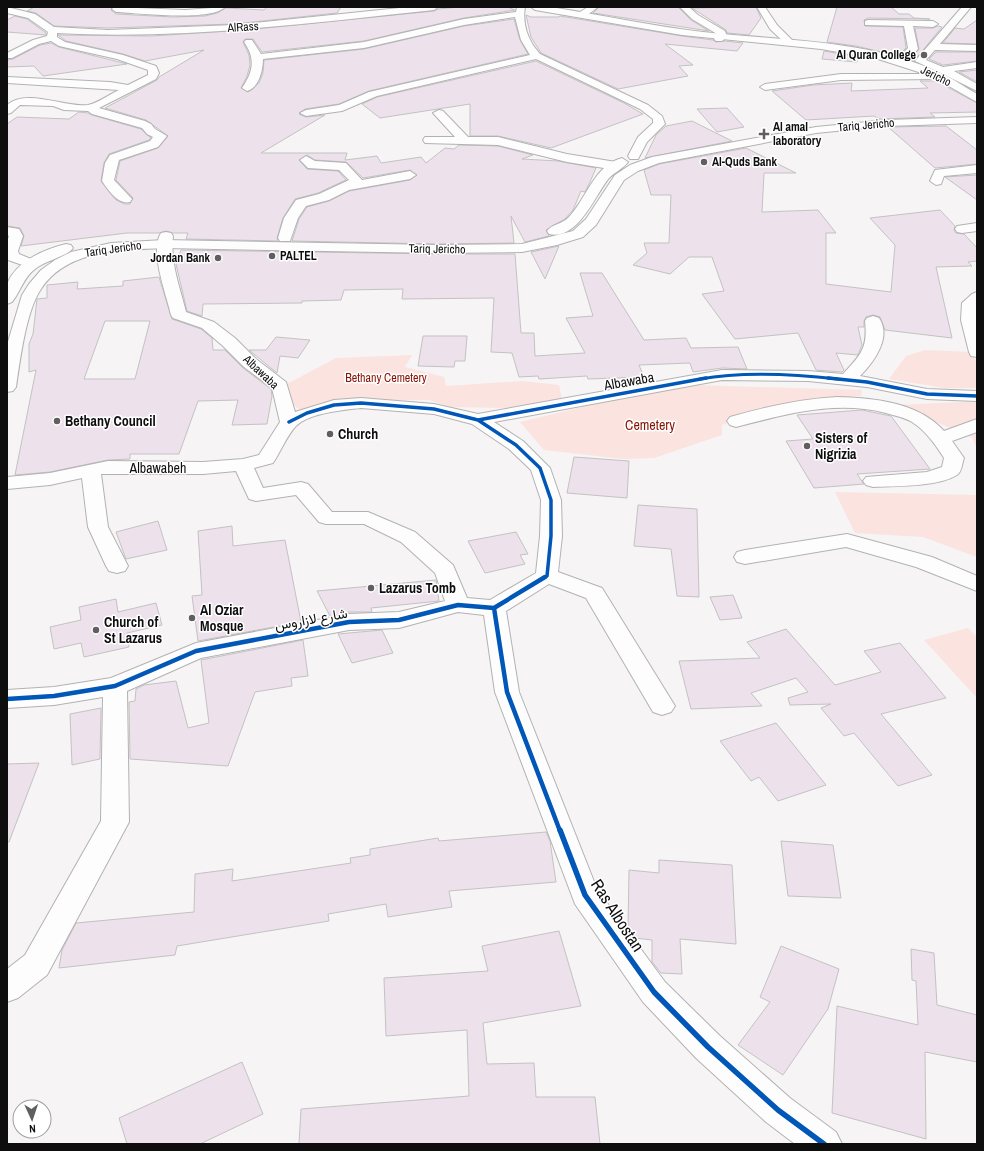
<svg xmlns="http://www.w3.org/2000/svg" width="984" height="1151" font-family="'Archivo Narrow',Vazirmatn,sans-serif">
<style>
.green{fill:#fbe3df}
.building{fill:#ede1ec;stroke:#c3c2c2;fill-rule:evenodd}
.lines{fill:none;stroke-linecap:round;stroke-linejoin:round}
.minor-casing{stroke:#b3b2b2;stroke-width:2}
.major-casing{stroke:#b3b2b2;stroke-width:2}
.minor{fill:#fefdfe;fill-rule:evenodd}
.major{fill:#fefdfe;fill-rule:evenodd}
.cycleway-far3-casing{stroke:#fff;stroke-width:5}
.cycleway-far2-casing{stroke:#fff;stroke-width:5.5}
.cycleway-far1-casing{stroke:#fff;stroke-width:7}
.cycleway-casing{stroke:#fff;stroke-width:8}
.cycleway-far3{stroke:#0057b8;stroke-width:3}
.cycleway-far2{stroke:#0057b8;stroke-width:3.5}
.cycleway-far1{stroke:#0057b8;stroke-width:4.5}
.cycleway{stroke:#0057b8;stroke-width:5.5}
.poi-dot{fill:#605e5f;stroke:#fff;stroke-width:1.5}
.labels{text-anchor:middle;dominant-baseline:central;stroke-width:3;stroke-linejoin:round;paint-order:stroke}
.far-street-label{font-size:12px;fill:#0f0e0e;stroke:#fff}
.far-poi-label{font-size:12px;font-weight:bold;fill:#0f0e0e;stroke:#fff;text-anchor:start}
.far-park-label{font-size:12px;fill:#851102;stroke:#fff}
.street-label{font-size:14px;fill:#0f0e0e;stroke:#fff}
.poi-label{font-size:14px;font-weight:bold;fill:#0f0e0e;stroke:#fff;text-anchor:start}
.park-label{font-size:14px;fill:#851102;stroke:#fff}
.near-street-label{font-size:17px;fill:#0f0e0e;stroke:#fff}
</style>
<rect width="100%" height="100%" fill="#f6f4f5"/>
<path class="green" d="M 925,350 L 970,352 L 977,362 L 977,388 L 945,388 L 889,379 L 906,356 Z
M 412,355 L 405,367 L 444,377 L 446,386 L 522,381 L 559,385 L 562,400 L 513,408 L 451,407 L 429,400 L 355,400 L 301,411 L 288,400 L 287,384 L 336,358 Z
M 691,385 L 862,390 L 861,396 L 818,400 L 765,408 L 722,425 L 722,435 L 654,458 L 623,459 L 544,450 L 520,422 L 650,391 Z
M 963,402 L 977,402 L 977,449 L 972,437 L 895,405 Z
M 835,492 L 977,495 L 977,557 L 923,537 L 855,533 Z
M 968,628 L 977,637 L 977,698 L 924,640 Z"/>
<path class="building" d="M 34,7 L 112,7 L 111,10 L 116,14 L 173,17 L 205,16 L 217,13 L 226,8 L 264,10 L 267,7 L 341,7 L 337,13 L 234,24 L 108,28 L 54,26 L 36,13 L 27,11 Z
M 460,7 L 508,7 L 515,10 L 464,18 L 364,41 L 262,52 L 253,39 L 245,39 L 243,42 L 249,55 L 250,65 L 247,76 L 241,88 L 248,92 L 259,83 L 263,73 L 264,60 L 364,49 L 464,26 L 514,19 L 520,40 L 528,54 L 369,91 L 339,104 L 305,109 L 299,114 L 306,117 L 325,115 L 261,153 L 347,153 L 345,160 L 377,156 L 381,163 L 421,157 L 426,163 L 445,148 L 454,149 L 459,145 L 498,146 L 533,155 L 522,159 L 558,161 L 596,168 L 590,182 L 585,192 L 581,191 L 573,210 L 565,219 L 546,230 L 549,236 L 525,242 L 511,216 L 514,243 L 438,244 L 292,241 L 299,219 L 307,207 L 329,201 L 349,191 L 410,180 L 417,175 L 410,170 L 363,178 L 346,162 L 315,160 L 307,155 L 299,160 L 307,169 L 338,171 L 346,180 L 318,193 L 295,199 L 283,218 L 277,238 L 278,241 L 186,239 L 188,233 L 173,233 L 166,231 L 159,233 L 127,233 L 21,246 L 24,236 L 20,228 L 7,226 L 7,124 L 17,117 L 69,119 L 79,112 L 88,113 L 92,115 L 141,129 L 151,138 L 149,140 L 109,154 L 104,163 L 101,181 L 116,200 L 125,204 L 130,204 L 133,198 L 116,180 L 120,161 L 158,148 L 168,136 L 146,120 L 105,108 L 157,80 L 159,77 L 204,50 L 145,61 L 123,54 L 66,41 L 58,35 L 152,36 L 246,30 L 434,11 L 438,9 Z
M 599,7 L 678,7 L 691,20 L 709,31 L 593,13 Z
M 756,7 L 761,18 L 749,35 L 727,33 L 726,30 L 692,8 Z
M 837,7 L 891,7 L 899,14 L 909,14 L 914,18 L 930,19 L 868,18 L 864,20 L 865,26 L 903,27 L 906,48 L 898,56 L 856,46 L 827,42 Z
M 526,15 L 531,17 L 559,17 L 560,16 L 682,36 L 713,40 L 716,42 L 725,41 L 743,43 L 737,51 L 665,44 L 693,65 L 679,66 L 688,76 L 618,89 L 541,53 L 531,37 Z
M 15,16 L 27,19 L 46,33 L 46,35 L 7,32 L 7,20 Z
M 977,20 L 977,44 L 943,43 L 955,28 L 964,29 Z
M 938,26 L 942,27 L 914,61 L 910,60 L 919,49 L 915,28 L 933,28 Z
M 51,43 L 59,47 L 127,64 L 43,76 L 34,66 L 7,67 L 7,60 L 13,59 L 40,45 Z
M 824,51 L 858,57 L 857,62 L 822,59 Z
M 936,52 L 977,52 L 977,61 L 943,65 L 929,59 Z
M 536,61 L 624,103 L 643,114 L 551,148 L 498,136 L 470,136 L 470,104 L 380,118 L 362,104 L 377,97 Z
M 977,70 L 977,82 L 959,72 Z
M 920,81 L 936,81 L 977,103 L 977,112 L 930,113 L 935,117 L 879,119 L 874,116 L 806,120 L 772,91 L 813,85 L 852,83 L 851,91 L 928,88 Z
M 727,108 L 744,127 L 717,132 L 697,109 Z
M 692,121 L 732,141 L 645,158 L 656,135 L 666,126 Z
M 946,126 L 977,150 L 977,164 L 935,168 L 888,127 Z
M 746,148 L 796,173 L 764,173 L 762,212 L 818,210 L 836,233 L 826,233 L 826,284 L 891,292 L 895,245 L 870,218 L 940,210 L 955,226 L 954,230 L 956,233 L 964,234 L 977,248 L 977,261 L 968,262 L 972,266 L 936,267 L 952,338 L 885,330 L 880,317 L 873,315 L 866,317 L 864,321 L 864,327 L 858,327 L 862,345 L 858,355 L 836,353 L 844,370 L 842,372 L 816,370 L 798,333 L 735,339 L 702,294 L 724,291 L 712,257 L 689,257 L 670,274 L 633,265 L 647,253 L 644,243 L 669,243 L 671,195 L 651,195 L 644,170 L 659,164 Z
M 977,175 L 977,200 L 945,177 Z
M 559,246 L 545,279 L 531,252 Z
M 181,250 L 438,254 L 515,254 L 521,333 L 534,333 L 535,356 L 585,353 L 566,318 L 593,316 L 580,273 L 602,273 L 644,340 L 686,338 L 691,348 L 738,347 L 747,369 L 722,368 L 693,372 L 690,363 L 639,365 L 644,377 L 588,379 L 587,376 L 539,379 L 538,376 L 519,377 L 512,353 L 491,352 L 494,298 L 402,299 L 403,289 L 344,290 L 341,300 L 302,301 L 302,303 L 203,304 L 202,316 L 187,311 L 176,264 Z
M 159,277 L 172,319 L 201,329 L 212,338 L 213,350 L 225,350 L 243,368 L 271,389 L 272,396 L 267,424 L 232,425 L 238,400 L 198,401 L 179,454 L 130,454 L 130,459 L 108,460 L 50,472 L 15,475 L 36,370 L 29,372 L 29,344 L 33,334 L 37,299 L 47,298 L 47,285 L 78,282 L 77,289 L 123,286 L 123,281 ZM 105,321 L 150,321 L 135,379 L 84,379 Z
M 423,336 L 467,336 L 465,361 L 455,361 L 454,367 L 418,366 Z
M 276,337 L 310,340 L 298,358 L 280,356 L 277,373 L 249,350 L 266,350 Z
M 862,410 L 891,416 L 930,469 L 857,474 L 864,484 L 814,488 L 786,441 L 813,439 L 797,415 Z
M 574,457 L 629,461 L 627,498 L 567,493 Z
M 638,505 L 697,509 L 699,597 L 677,596 L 671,549 L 634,546 Z
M 158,521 L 167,550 L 126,559 L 116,532 Z
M 232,526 L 233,546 L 285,540 L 301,622 L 198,641 L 192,596 L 202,595 L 198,531 Z
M 516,532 L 528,554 L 520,555 L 525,564 L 485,573 L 468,541 Z
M 436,580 L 439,601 L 371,608 L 372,612 L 349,612 L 330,616 L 317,591 Z
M 733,595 L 742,618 L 720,620 L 710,597 Z
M 116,599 L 118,612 L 156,603 L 162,625 L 127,633 L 129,647 L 84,657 L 81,643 L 54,649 L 50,627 L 81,620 L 79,607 Z
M 786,629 L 835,685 L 881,672 L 864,651 L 900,643 L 946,698 L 881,714 L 932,775 L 898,786 L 854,733 L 844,736 L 821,708 L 831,704 L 790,705 L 788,698 L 808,692 L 796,678 L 751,693 L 762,706 L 691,709 L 679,661 L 760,658 L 747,642 Z
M 382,630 L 393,653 L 352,663 L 338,634 Z
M 303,640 L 308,676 L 291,678 L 292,686 L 255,692 L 228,766 L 130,759 L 129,702 L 135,701 L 136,689 L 144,685 L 176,681 L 188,728 L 209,723 L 201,660 Z
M 101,708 L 100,759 L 72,765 L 70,714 Z
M 776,723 L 826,785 L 778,801 L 759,777 L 751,781 L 720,741 Z
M 39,763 L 9,842 L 7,842 L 7,764 Z
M 546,832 L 550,841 L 556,882 L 449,891 L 452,907 L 388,917 L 386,904 L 328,914 L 329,921 L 177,946 L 175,955 L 59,968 L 62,950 L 76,923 L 194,912 L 195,874 L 233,869 L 232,881 L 351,863 L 350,858 L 370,855 L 370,849 L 438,838 L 439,841 Z
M 781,841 L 833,845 L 841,898 L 788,896 Z
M 659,860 L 732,865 L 736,944 L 680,939 L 682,974 L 661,973 L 652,962 L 652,940 L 635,938 L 628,928 L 629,870 L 659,873 Z
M 559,931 L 581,1006 L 483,1023 L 487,1064 L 534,1063 L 536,1097 L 595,1097 L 600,1144 L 299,1144 L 301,1109 L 469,1096 L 467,1030 L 386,1036 L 384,978 L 488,971 L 482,946 Z
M 781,946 L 839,969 L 828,1009 L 783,1075 L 738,1045 L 770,1002 L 760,997 Z
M 911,949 L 934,953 L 937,1005 L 977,1015 L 977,1062 L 925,1052 L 926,1139 L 832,1113 L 837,1006 L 918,1025 L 916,981 L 912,980 Z
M 242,1062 L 263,1114 L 200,1144 L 127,1144 L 119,1118 Z"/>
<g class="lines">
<defs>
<path id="minor" d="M 7,7 L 35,14 L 54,27 L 108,30 L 234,25 L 409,7 L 438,7 L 434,10 C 309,23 183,40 57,33 L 57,37 L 65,42 L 123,55 L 156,66 L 159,73 L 156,79 L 99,108 L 145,121 L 151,124 L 155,129 L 167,136 L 158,147 L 119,160 L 114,180 L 132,199 L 130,202 C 118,205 108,190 102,181 L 105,163 L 110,155 L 150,141 L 153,137 L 147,134 L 142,128 L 92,114 L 88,111 L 64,110 L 53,106 L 20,105 L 11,113 L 7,114 L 7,105 C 27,88 65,108 88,105 C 98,103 110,94 119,90 L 7,83 L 7,77 L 110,82 L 128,85 L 148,75 L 148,70 L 117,59 L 59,46 L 51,41 L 39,44 L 12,58 L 7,58 L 7,53 L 33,40 L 47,36 L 48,32 L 28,18 L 7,13 Z
M 114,7 L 185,10 L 225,7 C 210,22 138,13 116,12 L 112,9 Z
M 517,7 L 525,7 C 522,24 528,41 540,54 L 648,105 L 662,116 L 665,124 L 647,142 L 638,159 L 630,159 L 628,156 L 638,137 L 653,123 L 653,119 L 640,109 L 536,59 L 377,96 L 342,111 L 306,116 L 300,113 L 306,110 L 339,105 L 369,92 L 530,55 L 521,40 L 515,17 L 464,25 L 364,48 L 263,59 C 263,70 259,88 247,91 L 242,88 C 253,72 256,59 244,42 L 246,40 L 252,40 L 261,54 L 364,42 L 464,19 L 516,12 Z
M 588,7 L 598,7 L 586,16 L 580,16 L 580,12 Z
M 680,7 L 689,7 L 698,15 L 725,31 L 727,37 L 722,41 L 716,41 L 714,39 L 717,34 L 692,19 Z
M 757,7 L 765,7 L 777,25 L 793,41 L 793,45 L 787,45 L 770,29 Z
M 962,7 L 971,7 L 940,44 L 977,45 L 977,51 L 935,50 L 926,60 L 943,67 L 977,62 L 977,68 L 954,71 L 977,84 L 977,91 L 943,74 L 944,76 L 943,78 L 939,79 L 841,80 L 765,90 L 760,87 L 765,84 L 841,74 L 943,74 L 915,61 Z
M 868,20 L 933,21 L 938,24 L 933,27 L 913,26 L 918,49 L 904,64 L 900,65 L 895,62 L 908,48 L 904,26 L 865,25 L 865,21 Z
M 439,110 L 443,111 L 468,137 L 498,137 L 567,154 L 616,162 L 622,166 L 616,170 L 567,162 L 498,145 L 425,143 L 423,140 L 425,137 L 455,137 L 433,113 Z
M 306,156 L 315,161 L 346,163 L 362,180 L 410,171 L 416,175 L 410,179 L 349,190 L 329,200 L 306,206 L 298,218 L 290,241 L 280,241 L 278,238 L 284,218 L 296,200 L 319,194 L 349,180 L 339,170 L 308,168 L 300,160 Z
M 977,165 L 977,173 L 944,176 L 941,184 L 936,185 L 930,181 L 935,170 Z
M 977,223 L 977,231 L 962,233 L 957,232 L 955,229 L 957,226 Z
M 7,227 L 19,229 L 23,236 L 18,251 L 19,254 L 36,261 L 38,264 L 36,267 L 31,268 L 8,260 L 7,242 L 9,236 L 7,235 Z
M 166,232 L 171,233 L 173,236 C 170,263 180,287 186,312 L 214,322 L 235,338 L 256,359 L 286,382 L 295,412 L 334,400 L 361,398 L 434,404 L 478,414 L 722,370 L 808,371 L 843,374 C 861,355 868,348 865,321 L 867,318 L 873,316 L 879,318 C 892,337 874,362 860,376 L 927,389 L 977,391 L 977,401 L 927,399 L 867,387 L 808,381 L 722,380 L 494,422 L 523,441 L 550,468 L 561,500 L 562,536 L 558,572 L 602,588 L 675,706 L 671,712 L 662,715 L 653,712 L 586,598 L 549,584 L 506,611 L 519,692 L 597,889 L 665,982 L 720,1036 L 790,1098 L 836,1132 L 842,1144 L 795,1144 L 766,1122 L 696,1058 L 643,1002 L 575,904 L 495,692 L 484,615 L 458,612 L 399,628 L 349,630 L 201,658 L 127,691 L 129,822 L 47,975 L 18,998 L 7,1002 L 7,969 L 25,955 L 101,821 L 103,697 L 54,705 L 7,708 L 7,690 L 54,687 L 111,678 L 196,643 L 349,614 L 399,612 L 445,601 L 435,573 L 401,542 L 364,524 L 326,524 L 319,522 L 296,495 L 256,501 L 249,499 L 236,471 L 203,474 L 101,474 L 108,527 L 128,566 L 125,571 L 117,573 L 109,571 L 106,566 L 88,527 L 82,478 L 50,485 L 7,489 L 7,477 L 50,473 L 108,461 L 203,462 L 243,459 L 259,455 L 280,422 L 272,388 L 244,367 L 223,346 L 202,328 L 173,318 L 171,315 C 167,296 149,251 161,233 ZM 361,408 L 434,414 L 472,424 L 509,449 L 531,470 L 541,500 L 540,536 L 536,573 L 490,600 L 467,598 L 453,565 L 415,532 L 368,512 L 332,512 L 308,484 L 301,482 L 263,488 L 254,468 L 273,463 C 280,453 287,435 296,426 C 309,413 343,410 361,408 Z
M 977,292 L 977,357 L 971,356 L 969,352 L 961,320 L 962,303 L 972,294 Z
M 837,397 C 874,398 918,402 944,431 L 977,419 L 977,432 L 952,441 L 964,458 C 962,463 962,472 957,475 C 938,487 895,486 873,487 L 866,485 L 863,481 L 866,477 L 927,472 L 942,467 L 944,458 C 935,444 926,431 912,422 C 904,417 895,416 886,413 C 835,400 786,414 736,427 L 730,425 L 727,421 L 730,417 C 765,407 800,399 837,397 Z
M 847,534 L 932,557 L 977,576 L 977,591 L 916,567 L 846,547 L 745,564 L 737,562 L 734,557 L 737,552 L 745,550 Z"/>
<path id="major" d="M 531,7 L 551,7 C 601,15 652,26 703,32 C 783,41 869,39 943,74 C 955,80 966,88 977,94 L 977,102 L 931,76 L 878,59 L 821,49 L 682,35 L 535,10 Z
M 977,117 L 977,123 L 887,126 L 816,133 L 659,163 L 638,171 L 624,180 L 596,225 L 583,237 L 557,245 L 522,252 L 438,253 L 164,248 C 122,250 67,249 41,289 C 26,311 20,360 16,387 L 13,391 L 7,392 L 7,345 L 22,295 L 29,284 L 41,270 L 55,260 L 71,252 L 111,243 L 164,240 L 438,245 L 522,244 L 573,231 L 586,219 L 615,175 L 630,165 L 652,157 L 816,127 L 887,120 Z
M 622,158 L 628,162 C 624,168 615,172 609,178 C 595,195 578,241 549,234 L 547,231 C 552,224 562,224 568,218 C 586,200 594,165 622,158 Z
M 66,244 L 71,245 L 73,248 C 68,256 44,261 35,269 C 23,278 21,291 12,302 L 7,304 C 7,297 5,288 8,282 C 17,261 45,249 66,244 Z"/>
</defs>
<use href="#minor" class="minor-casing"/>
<use href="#major" class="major-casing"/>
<use href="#minor" class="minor"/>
<use href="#major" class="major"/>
<defs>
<path id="cycleway-far3" d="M 700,379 C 744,371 793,374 838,379"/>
<path id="cycleway-far2" d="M 828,378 L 867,382 L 927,394 L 977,396
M 478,420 L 516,445 L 540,468 L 551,500 L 551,536 L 547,576 L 543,578
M 289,422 L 307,413 L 334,405 L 361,403 L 434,409 L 478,420 L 706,378"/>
<path id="cycleway-far1" d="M 494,608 L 507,692 L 560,831
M 7,699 L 54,696 L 115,686 L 196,651 L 349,622 L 399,620 L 458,605 L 494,608 L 545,577"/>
<path id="cycleway" d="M 560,830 L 585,895 L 654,992 L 708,1047 L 778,1110 L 824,1144"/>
</defs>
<use href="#cycleway-far3" class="cycleway-far3-casing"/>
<use href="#cycleway-far2" class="cycleway-far2-casing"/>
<use href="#cycleway-far1" class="cycleway-far1-casing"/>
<use href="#cycleway" class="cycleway-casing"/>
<use href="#cycleway-far3" class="cycleway-far3"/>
<use href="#cycleway-far2" class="cycleway-far2"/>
<use href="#cycleway-far1" class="cycleway-far1"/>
<use href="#cycleway" class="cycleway"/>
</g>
<g class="poi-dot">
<circle cx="924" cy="55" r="4"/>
<path d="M762 128h4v4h4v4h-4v4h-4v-4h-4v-4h4z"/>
<circle cx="704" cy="162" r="4"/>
<circle cx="272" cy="256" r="4"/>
<circle cx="218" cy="258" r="4"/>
<circle cx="57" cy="421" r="4"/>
<circle cx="330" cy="434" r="4"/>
<circle cx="807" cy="446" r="4"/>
<circle cx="371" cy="588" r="4"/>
<circle cx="192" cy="618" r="4"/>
<circle cx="96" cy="630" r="4"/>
</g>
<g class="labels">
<g class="far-street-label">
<text transform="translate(243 27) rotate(-4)">AlRass</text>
<text transform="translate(936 76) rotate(26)">Jericho</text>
<text transform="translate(866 125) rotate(-5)">Tariq Jericho</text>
<text transform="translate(113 249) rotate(-8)">Tariq Jericho</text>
<text transform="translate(437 249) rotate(1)">Tariq Jericho</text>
<text transform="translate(261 372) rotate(43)">Albawaba</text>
</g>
<g class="far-poi-label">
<text x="916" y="55" text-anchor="end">Al Quran College</text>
<text x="773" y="127">Al amal<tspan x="773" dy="14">laboratory</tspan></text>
<text x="712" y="162">Al-Quds Bank</text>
<text x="280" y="256">PALTEL</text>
<text x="210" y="258" text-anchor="end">Jordan Bank</text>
</g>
<g class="far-park-label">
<text x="386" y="378">Bethany Cemetery</text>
</g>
<g class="street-label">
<text transform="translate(629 381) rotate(-10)">Albawaba</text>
<text x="158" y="468">Albawabeh</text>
<text transform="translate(311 619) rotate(-10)">شارع لازاروس</text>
</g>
<g class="poi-label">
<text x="65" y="421">Bethany Council</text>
<text x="338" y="434">Church</text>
<text x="815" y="438">Sisters of<tspan x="815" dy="16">Nigrizia</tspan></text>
<text x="379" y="588">Lazarus Tomb</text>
<text x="200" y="610">Al Oziar<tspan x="200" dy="16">Mosque</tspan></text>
<text x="104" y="622">Church of<tspan x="104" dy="16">St Lazarus</tspan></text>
</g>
<g class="park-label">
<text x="650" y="425">Cemetery</text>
</g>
<g class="near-street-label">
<text transform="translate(618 915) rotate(57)">Ras Albostan</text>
</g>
</g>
<rect width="984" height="1151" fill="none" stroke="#0f0e0e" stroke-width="16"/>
<g transform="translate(32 1119) rotate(177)"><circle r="19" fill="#ffffff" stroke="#9f9f9f"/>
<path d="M0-3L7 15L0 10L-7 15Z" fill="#605e5f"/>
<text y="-6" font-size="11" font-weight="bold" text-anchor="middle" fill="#0f0e0e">N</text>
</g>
</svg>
